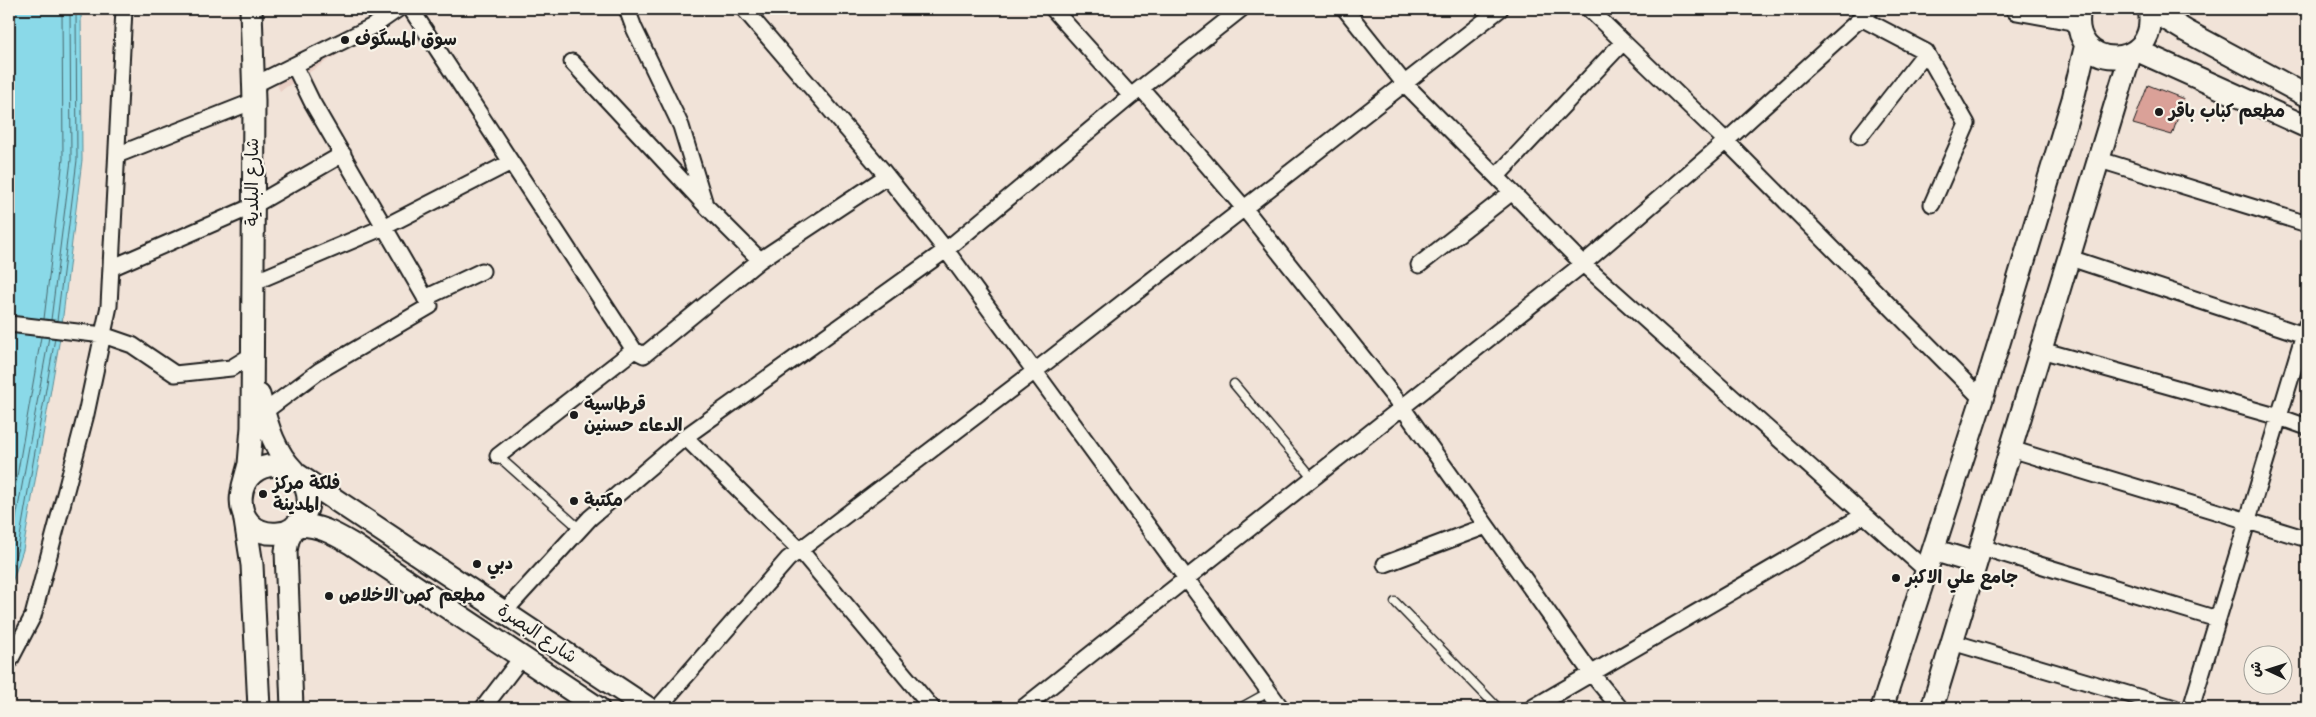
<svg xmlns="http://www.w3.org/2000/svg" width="2316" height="717" font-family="Mynerve,'Playpen Sans Arabic',sans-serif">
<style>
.built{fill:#eacfc5}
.water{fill:#8ad9e8;stroke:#5e8d96}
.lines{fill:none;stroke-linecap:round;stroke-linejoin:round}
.shore{stroke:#48686e;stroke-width:1}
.building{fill:#daa198;stroke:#1c1c1c}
.lane-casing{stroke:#1c1c1c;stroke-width:11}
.street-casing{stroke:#1c1c1c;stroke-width:19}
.secondary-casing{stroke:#1c1c1c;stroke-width:25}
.lane{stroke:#f7f3e8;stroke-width:8}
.street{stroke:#f7f3e8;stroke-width:15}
.secondary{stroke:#f7f3e8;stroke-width:21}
.poi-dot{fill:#1c1c1c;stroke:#f7f3e8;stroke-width:2}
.labels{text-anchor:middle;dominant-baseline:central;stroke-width:4.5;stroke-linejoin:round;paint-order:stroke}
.poi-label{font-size:18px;font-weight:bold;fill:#1c1c1c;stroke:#f7f3e8;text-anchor:start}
.street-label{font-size:18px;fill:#1c1c1c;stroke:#f7f3e8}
</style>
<rect width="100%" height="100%" fill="#f1e3d8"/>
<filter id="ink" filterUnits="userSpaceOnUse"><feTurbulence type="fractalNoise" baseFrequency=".02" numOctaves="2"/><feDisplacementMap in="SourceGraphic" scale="10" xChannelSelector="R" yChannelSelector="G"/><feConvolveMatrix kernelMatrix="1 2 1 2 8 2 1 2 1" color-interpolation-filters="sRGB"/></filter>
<g filter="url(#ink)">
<path class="built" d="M 385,9 L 409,9 L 280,91 L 272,74 Z"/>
<path class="water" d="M 9,9 L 81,9 L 82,160 L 61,332 L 23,550 L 9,591 Z"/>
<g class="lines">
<path class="shore" d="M 44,319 L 63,159 L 62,9
M 51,320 L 71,160 L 70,9
M 57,321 L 77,160 L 76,9
M 9,523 L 41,337
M 9,557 L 49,337
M 9,576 L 18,548 L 55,338"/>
</g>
<path class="building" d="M 2148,85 L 2184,99 L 2172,135 L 2133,124 Z"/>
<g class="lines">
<defs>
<path id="lane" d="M 374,9 L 381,20
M 1234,384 L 1312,477
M 498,456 L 580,529
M 1395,602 L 1498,708
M 1240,708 L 1269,692"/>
<path id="street" d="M 411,9 L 634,350 L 644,355 L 760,260 L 887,176
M 627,9 L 634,28 L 681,126 L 704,201
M 744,9 L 882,170 L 946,250 L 1281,708
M 1053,9 L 1131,96
M 1345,9 L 1404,83 L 1583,264 L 1927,571
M 1589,9 L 1726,141 L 1982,399
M 1861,18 L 1926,52 L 1967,124 L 1932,204
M 572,62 L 705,205 L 760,260
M 254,85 L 375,25 L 398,9
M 1141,88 L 1244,208 L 1402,407 L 1591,673 L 1620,708
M 1860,136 L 1926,52
M 117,155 L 254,101
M 2100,160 L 2307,224
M 1497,176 L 1623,42
M 2070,258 L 2304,335
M 1419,265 L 1512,192
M 111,268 L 253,206 L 343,154
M 252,283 L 384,227 L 511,162
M 425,298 L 482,271
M 9,324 L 103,335 L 132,345 L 175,374 L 231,368 L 252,355
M 2041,350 L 2279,417 L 2307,427
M 264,412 L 319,371 L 430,306 L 312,102 L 294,65
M 685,437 L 800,550 L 932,708
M 2011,449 L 2307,539
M 498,456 L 634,350
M 1981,547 L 2217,619
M 1385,564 L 1486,526
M 504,612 L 590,518 L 685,437 L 946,250 L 1131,96 L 1241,9
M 1952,642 L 2175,708
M 9,662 L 33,616 L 86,414 L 109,306 L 124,9
M 483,708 L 522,657
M 658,708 L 788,559 L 1035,371 L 1500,9
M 1023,708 L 1583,264 L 1726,141 L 1871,9
M 1532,708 L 1864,515
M 2191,708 L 2307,324"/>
<path id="secondary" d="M 2017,9 L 2078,20
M 2080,9 C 2066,72 2161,74 2149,9
M 2150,9 L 2186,31 L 2307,96
M 2136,50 L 2307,127
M 259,395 C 267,423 273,450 294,471
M 300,477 C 308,489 312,504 303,517 C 298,526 289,532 279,533 C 226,539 229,454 286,467 L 648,708
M 243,486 L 249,464 L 252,427 L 254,101 L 251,9
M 244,514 L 252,565 L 259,708
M 1933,550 L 1976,563
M 292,708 L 286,551 L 288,540 L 295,526 C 316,523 335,534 352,544 L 598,708
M 1882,708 L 1982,399 L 2073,99 L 2086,44
M 1932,708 L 2131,53"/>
</defs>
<use href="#lane" class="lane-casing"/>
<use href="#street" class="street-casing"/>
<use href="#secondary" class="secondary-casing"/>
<use href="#lane" class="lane"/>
<use href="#street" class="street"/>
<use href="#secondary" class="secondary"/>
</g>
</g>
<g class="poi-dot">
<circle cx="345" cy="40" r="5"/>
<circle cx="2159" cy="112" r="5"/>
<circle cx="574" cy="415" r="5"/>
<circle cx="263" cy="494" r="5"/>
<circle cx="574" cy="501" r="5"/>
<circle cx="477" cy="564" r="5"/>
<circle cx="1896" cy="578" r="5"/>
<circle cx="329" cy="596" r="5"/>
</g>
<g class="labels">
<g class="poi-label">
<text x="355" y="40">سوق المسگوف</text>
<text x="2169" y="112">مطعم كباب باقر</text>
<text x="584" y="405">قرطاسية<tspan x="584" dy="21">الدعاء حسنين</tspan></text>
<text x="273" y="484">فلكة مركز<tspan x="273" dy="21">المدينة</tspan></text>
<text x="584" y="501">مكتبة</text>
<text x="487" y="564">دبي</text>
<text x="1906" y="578">جامع علي الاكبر</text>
<text x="339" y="596">مطعم كص الاخلاص</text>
</g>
<g class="street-label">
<text transform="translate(253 182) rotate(-90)">شارع البلدية</text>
<text transform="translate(537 634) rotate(34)">شارع البصرة</text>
</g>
</g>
<rect width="2316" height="717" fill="none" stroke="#f7f3e8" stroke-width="30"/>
<rect x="15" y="15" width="2286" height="687" fill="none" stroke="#1c1c1c" stroke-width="2" filter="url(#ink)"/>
<g transform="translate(2268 670) rotate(274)"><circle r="24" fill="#f7f3e8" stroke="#9f9d96"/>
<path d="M0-4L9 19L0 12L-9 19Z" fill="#1c1c1c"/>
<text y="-8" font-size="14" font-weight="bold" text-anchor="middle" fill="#1c1c1c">ش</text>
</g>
</svg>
